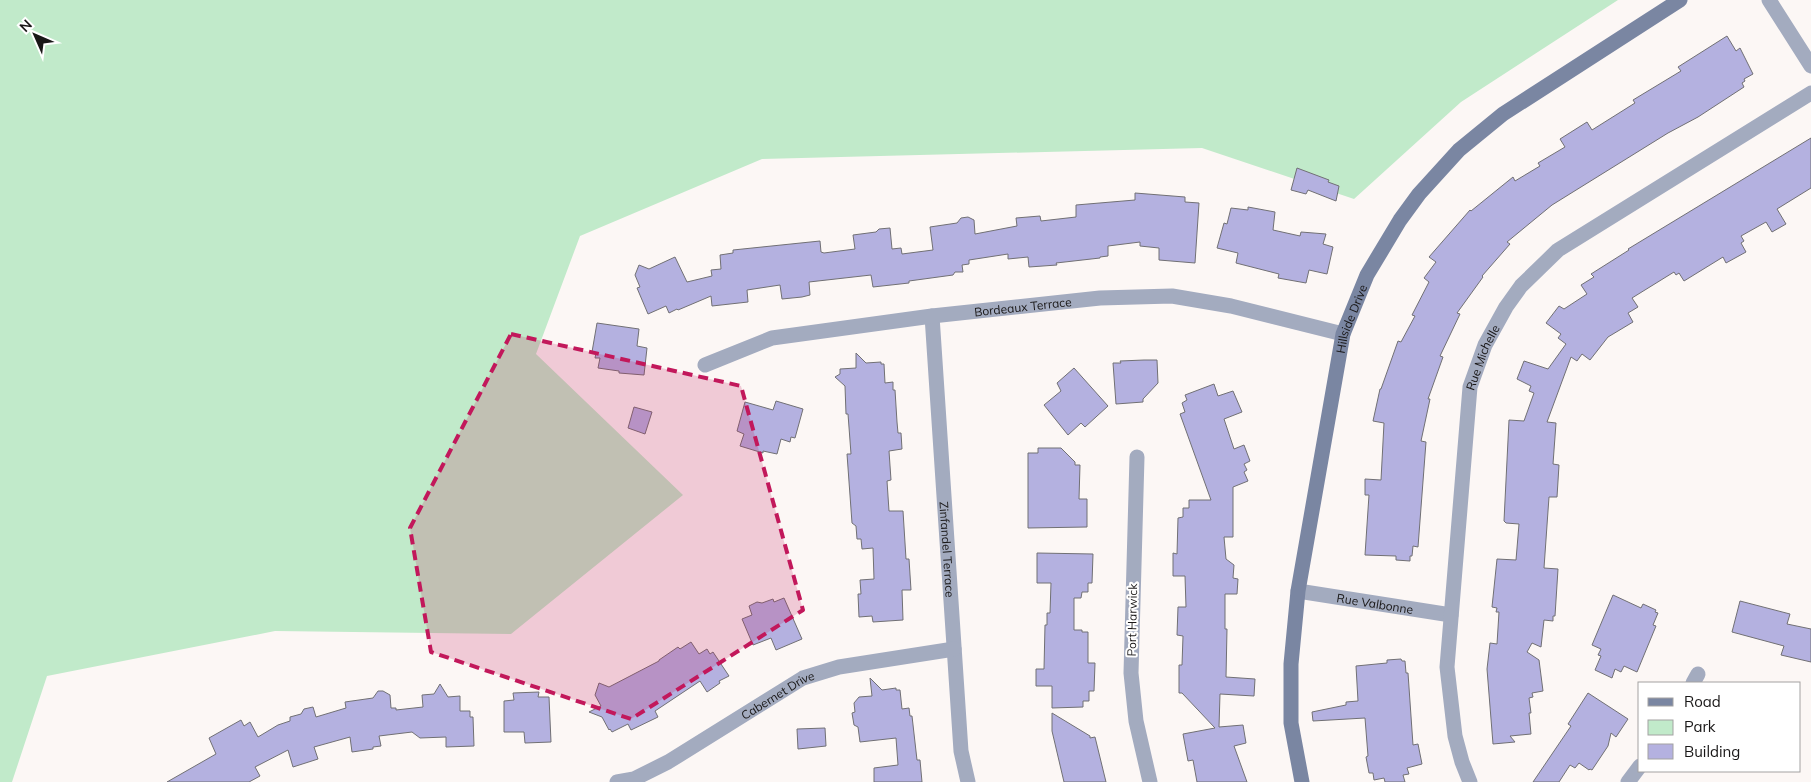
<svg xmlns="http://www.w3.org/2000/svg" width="1811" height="782" font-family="Mulish,sans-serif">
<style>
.green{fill:#c1eaca}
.building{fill:#b4b1e0;stroke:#717074}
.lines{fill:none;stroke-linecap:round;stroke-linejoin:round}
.street{stroke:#a3abbf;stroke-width:15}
.secondary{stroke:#7a86a2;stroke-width:15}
.marked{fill:#c2185b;fill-opacity:0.2;stroke:#c2185b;stroke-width:4;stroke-dasharray:10 6;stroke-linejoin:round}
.labels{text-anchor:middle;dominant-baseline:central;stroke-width:4;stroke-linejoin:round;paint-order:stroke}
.street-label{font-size:12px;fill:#191717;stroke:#fff}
</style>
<rect width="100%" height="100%" fill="#fcf7f5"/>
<path class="green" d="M 0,0 L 1618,0 L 1461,102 L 1354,199 L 1202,148 L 762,159 L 580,236 L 536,354 L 683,495 L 511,634 L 275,631 L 47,676 L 12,782 L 0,782 Z"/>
<path class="building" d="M 1727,36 L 1736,51 L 1740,48 L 1753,74 L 1744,79 L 1745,81 L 1742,83 L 1744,87 L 1698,117 L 1668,133 L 1552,205 L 1507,242 L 1510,244 L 1482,276 L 1483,277 L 1457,313 L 1460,314 L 1440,356 L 1443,357 L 1428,399 L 1430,399 L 1421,441 L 1426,442 L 1418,547 L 1413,546 L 1412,556 L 1410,556 L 1410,561 L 1396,560 L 1396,556 L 1365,555 L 1369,495 L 1365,495 L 1365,479 L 1381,480 L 1384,423 L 1373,421 L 1380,389 L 1381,389 L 1398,341 L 1401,342 L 1415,316 L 1412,315 L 1429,282 L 1424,278 L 1436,262 L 1429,257 L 1470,210 L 1471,211 L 1513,177 L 1515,181 L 1540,166 L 1538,163 L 1565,147 L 1560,139 L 1587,122 L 1592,130 L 1635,103 L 1633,100 L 1681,71 L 1678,67 Z
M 1811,138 L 1811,188 L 1777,209 L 1786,224 L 1772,232 L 1766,222 L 1741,236 L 1744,241 L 1741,243 L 1746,252 L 1726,263 L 1723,257 L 1684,281 L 1679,273 L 1676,275 L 1674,272 L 1632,298 L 1638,307 L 1628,313 L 1633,322 L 1608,337 L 1590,360 L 1582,354 L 1577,361 L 1571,357 L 1547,422 L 1556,423 L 1553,464 L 1559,465 L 1557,497 L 1549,497 L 1544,568 L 1558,569 L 1555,616 L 1553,616 L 1553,621 L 1544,620 L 1541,647 L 1532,643 L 1527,652 L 1539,660 L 1543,691 L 1532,693 L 1533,697 L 1529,698 L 1531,713 L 1529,713 L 1531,734 L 1510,736 L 1515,742 L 1493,744 L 1487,669 L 1490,643 L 1497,644 L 1499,612 L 1496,612 L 1497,608 L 1492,607 L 1497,559 L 1516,560 L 1519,524 L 1506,523 L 1504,521 L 1509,420 L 1524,421 L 1534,393 L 1529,391 L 1531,386 L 1517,379 L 1524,361 L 1548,369 L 1566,344 L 1558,338 L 1561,334 L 1546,323 L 1559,306 L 1564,309 L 1587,294 L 1581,285 L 1594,277 L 1591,274 L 1629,250 L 1628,249 Z
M 1297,168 L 1329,180 L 1328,182 L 1339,186 L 1336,201 L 1308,190 L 1306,194 L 1291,190 Z
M 1135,193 L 1185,197 L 1185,202 L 1199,203 L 1195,263 L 1159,260 L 1159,248 L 1140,246 L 1140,242 L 1108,246 L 1108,256 L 1100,257 L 1100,258 L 1056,263 L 1057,265 L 1029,267 L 1028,257 L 1008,259 L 1008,254 L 969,260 L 969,264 L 962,265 L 963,272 L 955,272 L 953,275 L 909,281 L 909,283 L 873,287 L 871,275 L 809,282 L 810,295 L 802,297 L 782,299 L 780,285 L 747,290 L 748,302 L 712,306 L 711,296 L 678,310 L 677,309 L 669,313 L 666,306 L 648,314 L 637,288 L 640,287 L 635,275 L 639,265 L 649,269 L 675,257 L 687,282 L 712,276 L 711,270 L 721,269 L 720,255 L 733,253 L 733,250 L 820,241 L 821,252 L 824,253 L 855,249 L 853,235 L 876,232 L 879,229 L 890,228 L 892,249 L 901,248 L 902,254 L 933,250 L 930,227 L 957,223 L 961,218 L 968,217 L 974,220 L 975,234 L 1017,226 L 1016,218 L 1040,216 L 1041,221 L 1076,217 L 1076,205 L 1135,200 Z
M 1248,207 L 1275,212 L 1273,230 L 1300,236 L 1301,232 L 1326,234 L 1323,244 L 1333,247 L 1327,274 L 1309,270 L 1306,283 L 1278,278 L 1279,274 L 1236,263 L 1238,253 L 1217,248 L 1224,223 L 1227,224 L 1231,208 L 1248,210 Z
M 597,323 L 639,329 L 637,346 L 647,348 L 644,375 L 619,373 L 619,371 L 598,368 L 600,358 L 595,358 L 596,353 L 592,352 Z
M 856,353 L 866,363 L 881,362 L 881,364 L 884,364 L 885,383 L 893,382 L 893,390 L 895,390 L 897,422 L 898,433 L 901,433 L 902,449 L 889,451 L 891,480 L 887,481 L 889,511 L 903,511 L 906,559 L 909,559 L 911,590 L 902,590 L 903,620 L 873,622 L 872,616 L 859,617 L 858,594 L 861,594 L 860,580 L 874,579 L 873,548 L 862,549 L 861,539 L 857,539 L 856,526 L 852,523 L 847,454 L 851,454 L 848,414 L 846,414 L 845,386 L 835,377 L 840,374 L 840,369 L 856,368 Z
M 1144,360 L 1157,360 L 1158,383 L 1143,399 L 1143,402 L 1116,404 L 1113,363 L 1121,363 L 1120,361 Z
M 1074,368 L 1108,406 L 1085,427 L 1081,423 L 1068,435 L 1044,405 L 1061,391 L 1057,383 Z
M 1214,384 L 1218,396 L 1233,391 L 1242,412 L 1224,419 L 1234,449 L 1244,445 L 1250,461 L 1244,464 L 1247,470 L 1244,472 L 1248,481 L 1233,487 L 1233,537 L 1224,537 L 1226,559 L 1234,565 L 1233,578 L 1238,579 L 1237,594 L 1225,594 L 1225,629 L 1227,629 L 1226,677 L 1255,679 L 1254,696 L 1220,694 L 1219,727 L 1243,725 L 1246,743 L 1234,746 L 1247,782 L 1197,782 L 1193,760 L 1188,761 L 1183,734 L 1215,728 L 1182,693 L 1179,693 L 1179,665 L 1182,665 L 1183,636 L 1177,635 L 1178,607 L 1186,607 L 1185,576 L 1173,576 L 1173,553 L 1177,554 L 1178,518 L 1183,517 L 1183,508 L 1189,508 L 1189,500 L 1211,500 L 1180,414 L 1185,412 L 1182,403 L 1187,400 L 1185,395 Z
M 776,401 L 803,409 L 795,438 L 791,437 L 790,442 L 781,439 L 777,454 L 763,451 L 763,453 L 740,446 L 744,434 L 737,431 L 745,402 L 773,410 Z
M 634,407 L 652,412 L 645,434 L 628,428 Z
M 1038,448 L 1061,448 L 1075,462 L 1075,465 L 1080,465 L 1079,499 L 1087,499 L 1087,527 L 1028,528 L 1028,453 L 1038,453 Z
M 1037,553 L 1093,554 L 1092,583 L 1088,583 L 1088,592 L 1082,592 L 1081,598 L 1074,598 L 1074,630 L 1082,630 L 1082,632 L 1088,632 L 1088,663 L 1095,663 L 1094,691 L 1089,691 L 1089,701 L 1083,701 L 1083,707 L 1052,708 L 1052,686 L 1036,686 L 1036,669 L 1044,669 L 1045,625 L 1047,625 L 1047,613 L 1050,613 L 1051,583 L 1037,583 Z
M 1613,595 L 1641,608 L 1643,604 L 1656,610 L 1655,612 L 1658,613 L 1653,625 L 1656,626 L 1637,672 L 1624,666 L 1621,672 L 1615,669 L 1612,678 L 1595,670 L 1601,656 L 1598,655 L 1601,649 L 1592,645 Z
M 784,598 L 802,639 L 776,650 L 771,638 L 753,645 L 742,619 L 752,615 L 749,606 L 757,602 L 762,603 L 773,599 L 774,602 Z
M 1740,601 L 1790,614 L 1787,624 L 1811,629 L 1811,662 L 1781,655 L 1784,646 L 1732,632 Z
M 691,642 L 699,654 L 707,649 L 710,654 L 713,652 L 729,676 L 719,681 L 720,683 L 707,692 L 700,681 L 655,711 L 658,717 L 631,730 L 628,724 L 612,732 L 610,729 L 609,730 L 602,717 L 589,712 L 601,706 L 595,695 L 599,683 L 609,687 L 659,661 L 659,660 L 678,647 L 680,649 Z
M 1401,659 L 1402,661 L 1405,661 L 1406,673 L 1408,673 L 1413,745 L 1418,744 L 1422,764 L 1407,768 L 1409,774 L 1403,775 L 1405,782 L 1385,782 L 1384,778 L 1374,780 L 1373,773 L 1369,773 L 1366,757 L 1368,756 L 1365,718 L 1313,721 L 1312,712 L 1346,705 L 1346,702 L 1358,701 L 1356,666 L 1387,663 L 1387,660 Z
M 870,678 L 882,690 L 896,688 L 896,690 L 900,690 L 902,709 L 909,708 L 910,716 L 912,716 L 917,760 L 920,760 L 922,782 L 874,782 L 874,768 L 898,765 L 896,738 L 860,742 L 858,727 L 854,725 L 852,713 L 855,712 L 854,703 L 859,697 L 872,696 Z
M 440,684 L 448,697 L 460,696 L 460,711 L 470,711 L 470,717 L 473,717 L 474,746 L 446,747 L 446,737 L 420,738 L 412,732 L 379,736 L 381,746 L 373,747 L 373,749 L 352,752 L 350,737 L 314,747 L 318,759 L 293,767 L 288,750 L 255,767 L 260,776 L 249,782 L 167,782 L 216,754 L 209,738 L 241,720 L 244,726 L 250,722 L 258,737 L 278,725 L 290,721 L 290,717 L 301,714 L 304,709 L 313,707 L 316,717 L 346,708 L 345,702 L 373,698 L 378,691 L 383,691 L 390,695 L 391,708 L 396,708 L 396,710 L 423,707 L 422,695 L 434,694 Z
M 539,692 L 538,697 L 549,697 L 551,742 L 525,743 L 524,732 L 504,732 L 504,701 L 514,700 L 513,693 Z
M 1588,693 L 1628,719 L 1616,737 L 1611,733 L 1608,746 L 1592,770 L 1590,769 L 1589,770 L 1579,763 L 1575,768 L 1570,765 L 1559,782 L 1533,782 L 1571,726 L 1568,724 Z
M 1052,713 L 1090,736 L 1090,738 L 1095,737 L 1106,782 L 1064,782 L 1052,731 Z
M 825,728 L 826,746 L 798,749 L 797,729 Z"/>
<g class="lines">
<g class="street">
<path d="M 1769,0 L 1811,66"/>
<path id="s1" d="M 932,316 L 961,751 L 968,782"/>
<path id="s2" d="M 705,365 L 772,338 L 932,316 L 1100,298 L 1172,296 L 1231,306 L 1343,334"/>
<path d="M 1137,457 L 1131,673 L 1136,721 L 1150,782"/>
<path id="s3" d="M 1298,591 L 1451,615"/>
<path d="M 1693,683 L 1698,674"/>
<path id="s4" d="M 617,782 L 634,779 L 668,762 L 803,678 L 839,667 L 954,649"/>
<path id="s5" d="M 1470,782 L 1462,762 L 1455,736 L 1447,667 L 1470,387 L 1485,345 L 1506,307 L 1521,286 L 1558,250 L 1811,93"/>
<path d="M 1628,782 L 1640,766"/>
</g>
<path class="secondary" id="s6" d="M 1302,782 L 1291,723 L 1291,664 L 1298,591 L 1343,334 L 1367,275 L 1400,220 L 1419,194 L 1459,150 L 1503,114 L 1680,0"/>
</g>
<path class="marked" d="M 511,334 L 741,386 L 803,610 L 631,719 L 431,652 L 410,528 Z"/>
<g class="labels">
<g class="street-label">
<text stroke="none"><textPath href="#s2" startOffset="325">Bordeaux Terrace</textPath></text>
<text stroke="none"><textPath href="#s6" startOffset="470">Hillside Drive</textPath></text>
<text stroke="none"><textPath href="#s5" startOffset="431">Rue Michelle</textPath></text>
<text stroke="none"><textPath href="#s1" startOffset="234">Zinfandel Terrace</textPath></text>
<text stroke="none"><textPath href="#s3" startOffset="78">Rue Valbonne</textPath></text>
<text transform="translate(1132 620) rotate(-89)">Port Harwick</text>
<text stroke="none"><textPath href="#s4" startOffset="184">Cabernet Drive</textPath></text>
</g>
</g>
<rect x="1638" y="682" width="162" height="90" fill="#ffffff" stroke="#a3a2a2"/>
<rect x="1648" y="698" width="25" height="8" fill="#7a86a2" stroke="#a3a2a2"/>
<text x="1684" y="707" font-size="15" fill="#191717">Road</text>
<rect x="1648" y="720" width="25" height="15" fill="#c1eaca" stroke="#a3a2a2"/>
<text x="1684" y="732" font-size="15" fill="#191717">Park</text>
<rect x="1648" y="744" width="25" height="15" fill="#b4b1e0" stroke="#a3a2a2"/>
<text x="1684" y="757" font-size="15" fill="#191717">Building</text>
<g transform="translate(35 35) rotate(315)" stroke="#ffffff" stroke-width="4" paint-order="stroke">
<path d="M0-4L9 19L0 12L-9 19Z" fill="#191717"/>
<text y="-8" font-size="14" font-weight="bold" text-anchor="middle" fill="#191717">N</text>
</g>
</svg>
